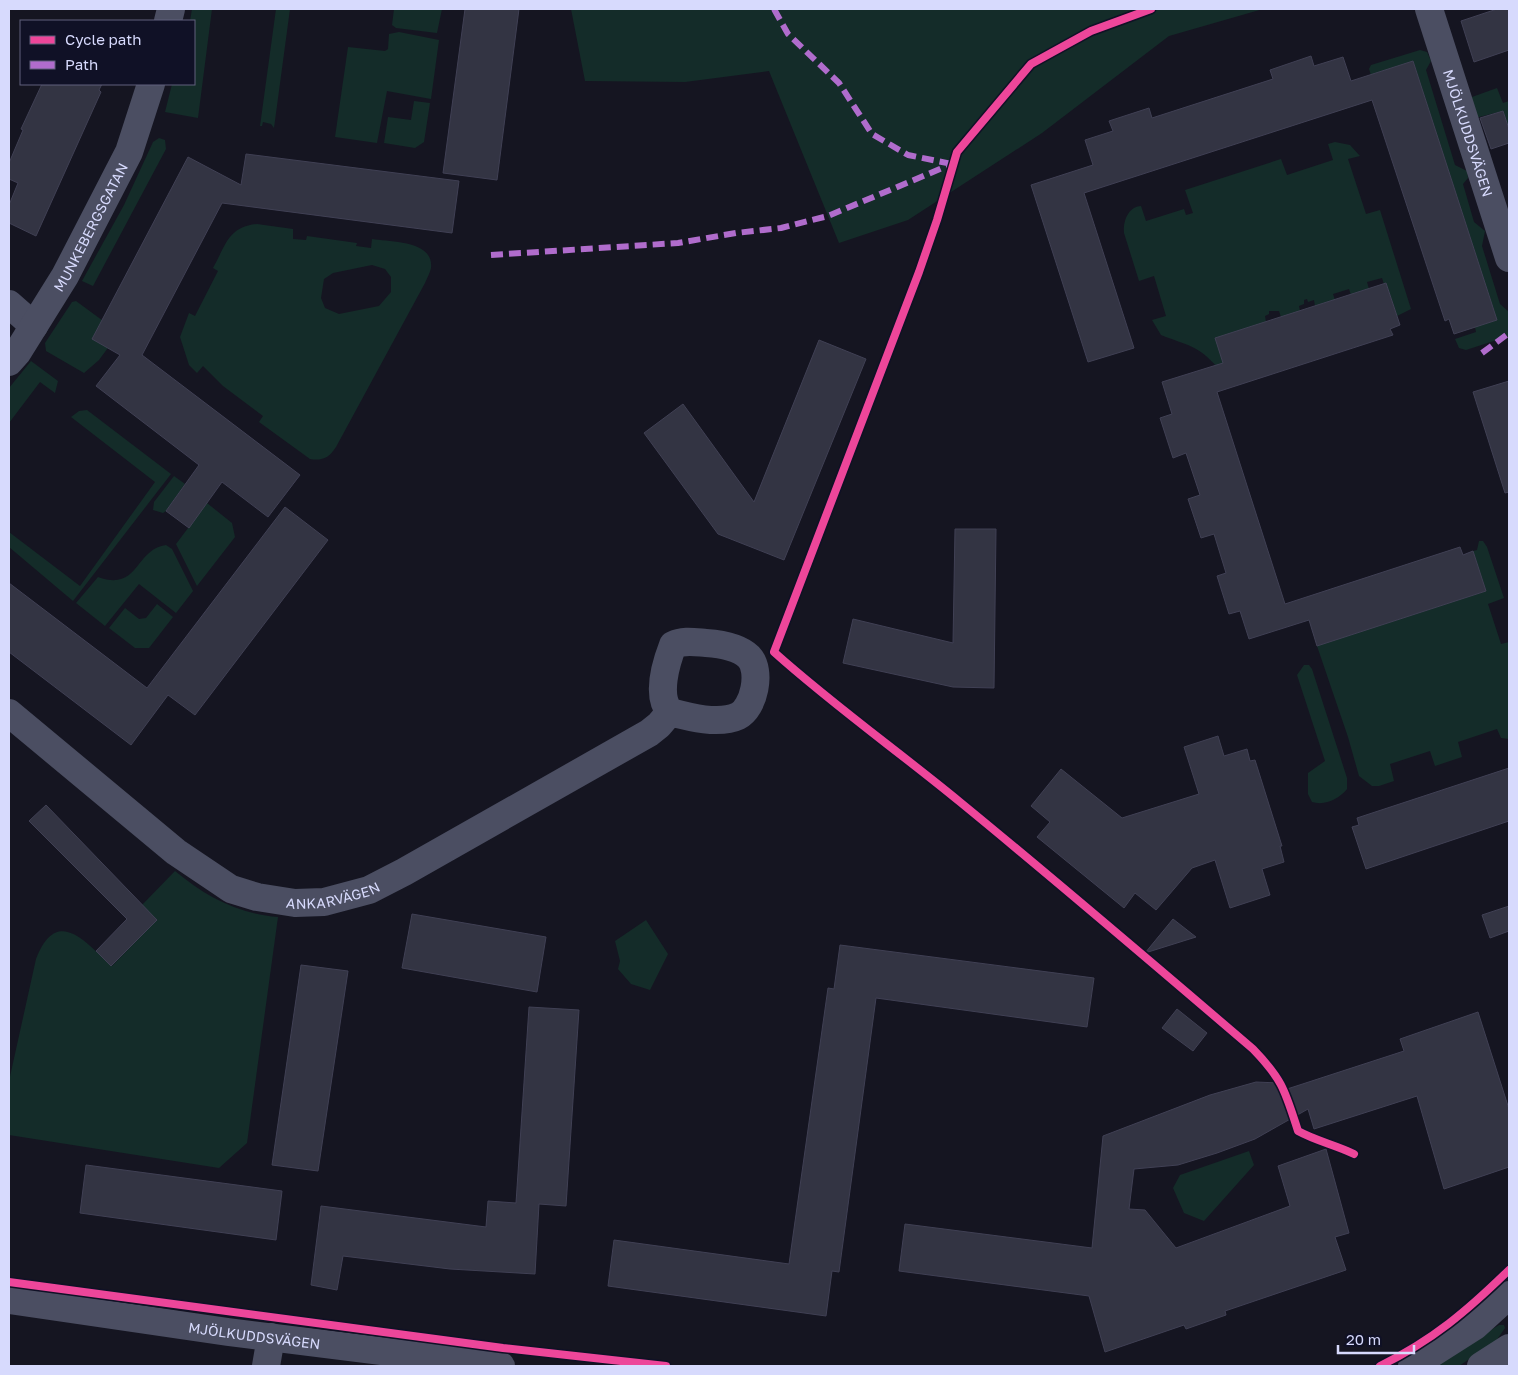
<svg xmlns="http://www.w3.org/2000/svg" width="1518" height="1375" font-family="'Golos Text',sans-serif">
<style>
.green{fill:#142c29;fill-rule:evenodd}
.building{fill:#333443;stroke:#404054}
.lines{fill:none;stroke-linecap:round;stroke-linejoin:round}
.minor{stroke:#4b4e62;stroke-width:28}
.quiet{stroke:#b06ccc;stroke-width:6;stroke-dasharray:12 6;stroke-linecap:butt}
.cycleway-casing{stroke:#101126;stroke-width:11}
.cycleway{stroke:#ed469a;stroke-width:8}
.labels{text-anchor:middle;dominant-baseline:central;stroke-width:4;stroke-linejoin:round;paint-order:stroke}
.street-label{font-size:14px;fill:#d7dafd;stroke:#101126}
</style>
<rect width="100%" height="100%" fill="#151521"/>
<path class="green" d="M 192,9 L 212,9 L 198,118 L 165,112 L 172,84 L 194,84 L 194,21 L 190,21 Z
M 276,9 L 290,9 L 274,128 L 271,124 L 263,122 L 262,126 L 260,126 Z
M 394,9 L 442,9 L 437,33 L 396,28 L 392,25 Z
M 571,9 L 1263,9 L 1169,36 L 1042,133 L 908,220 L 839,243 L 769,71 L 685,82 L 585,81 Z
M 399,32 L 439,40 L 431,99 L 387,91 L 377,143 L 335,137 L 348,47 L 385,51 L 388,49 L 389,34 Z
M 1420,50 L 1427,52 L 1431,61 L 1426,70 L 1455,165 L 1467,171 L 1468,178 L 1463,184 L 1474,222 L 1485,231 L 1482,246 L 1500,304 L 1509,312 L 1509,336 L 1466,350 L 1459,348 L 1455,339 L 1476,332 L 1475,327 L 1497,320 L 1413,61 L 1371,75 L 1369,69 L 1371,65 Z
M 1497,88 L 1503,103 L 1509,101 L 1509,129 L 1503,111 L 1475,118 L 1467,105 L 1472,97 Z
M 414,101 L 430,103 L 424,142 L 415,148 L 384,143 L 388,117 L 411,120 Z
M 159,138 L 165,140 L 166,149 L 93,286 L 82,281 L 124,205 L 153,142 Z
M 1335,142 L 1350,145 L 1360,156 L 1348,159 L 1366,214 L 1380,210 L 1411,309 L 1397,316 L 1386,283 L 1384,284 L 1382,278 L 1367,282 L 1369,289 L 1351,295 L 1349,289 L 1333,294 L 1335,300 L 1315,306 L 1314,300 L 1308,302 L 1307,299 L 1304,300 L 1304,304 L 1299,306 L 1300,311 L 1281,317 L 1279,311 L 1269,311 L 1269,314 L 1265,316 L 1266,322 L 1224,366 L 1218,368 C 1197,344 1188,346 1161,335 L 1152,320 L 1166,316 L 1154,276 L 1139,281 L 1124,233 C 1123,221 1128,207 1141,206 L 1146,221 L 1184,209 L 1186,215 L 1193,213 L 1185,190 L 1281,159 L 1287,175 L 1333,160 L 1328,144 Z
M 257,224 L 293,229 L 293,239 L 306,240 L 307,236 L 357,243 L 356,246 L 371,248 L 372,239 C 390,242 434,240 431,268 C 430,273 427,278 425,283 L 336,447 C 329,458 322,461 310,459 L 259,422 L 263,416 L 223,386 L 203,366 L 197,373 L 189,365 L 180,337 L 189,313 L 195,316 L 218,271 L 213,268 C 226,245 228,227 257,224 ZM 372,265 L 385,269 L 391,277 L 391,292 L 379,306 L 339,314 L 325,308 L 321,298 L 324,279 L 333,273 Z
M 76,301 L 110,326 L 113,341 L 99,360 L 84,373 L 46,351 L 45,343 L 72,302 Z
M 31,361 L 58,381 L 55,393 L 40,382 L 9,423 L 9,388 Z
M 87,410 L 171,474 L 73,601 L 9,547 L 9,532 L 80,586 L 155,482 L 71,417 L 79,411 Z
M 174,476 L 185,484 L 166,511 L 163,513 L 153,510 L 154,502 Z
M 207,503 L 232,523 L 235,537 L 197,586 L 176,544 Z
M 1479,541 L 1483,541 L 1487,547 L 1504,598 L 1488,604 L 1501,644 L 1509,642 L 1509,739 L 1501,738 L 1497,729 L 1458,742 L 1462,757 L 1435,766 L 1430,751 L 1390,764 L 1394,781 L 1379,786 L 1372,786 L 1359,776 L 1348,737 L 1317,646 L 1486,591 L 1473,551 L 1477,550 Z
M 166,545 L 172,549 L 193,591 L 176,613 L 139,584 L 105,626 L 76,603 L 98,577 C 139,592 135,549 166,545 Z
M 157,604 L 173,617 L 149,648 L 135,648 L 109,628 L 125,608 L 139,619 L 146,618 Z
M 1304,665 L 1309,665 L 1312,669 L 1347,778 L 1347,789 C 1339,799 1325,806 1312,802 L 1308,794 L 1308,773 L 1325,761 L 1297,675 Z
M 175,871 C 205,896 238,914 278,917 L 247,1143 L 219,1168 L 9,1135 L 9,1081 L 36,959 C 57,905 85,942 112,966 L 157,920 L 142,905 Z
M 646,920 L 668,954 L 650,990 L 631,984 L 618,969 L 620,961 L 615,941 Z
M 1249,1151 L 1254,1165 L 1204,1221 L 1184,1213 L 1173,1188 L 1180,1175 Z
M 1499,1325 L 1504,1325 L 1505,1328 L 1496,1341 L 1459,1366 L 1431,1366 Z"/>
<path class="building" d="M 465,9 L 519,9 L 497,180 L 443,173 Z
M 1497,9 L 1509,9 L 1509,50 L 1474,62 L 1461,21 Z
M 1311,56 L 1314,66 L 1343,57 L 1351,81 L 1413,61 L 1497,320 L 1454,334 L 1449,319 L 1445,321 L 1372,100 L 1084,193 L 1134,348 L 1088,362 L 1031,185 L 1093,165 L 1085,140 L 1113,131 L 1109,121 L 1149,108 L 1152,118 L 1273,79 L 1270,70 Z
M 42,84 L 102,84 L 99,90 L 101,92 L 96,103 L 36,236 L 9,223 L 9,205 L 18,183 L 9,179 L 9,163 L 23,130 L 21,129 Z
M 1503,111 L 1509,129 L 1509,143 L 1491,149 L 1480,118 Z
M 246,154 L 459,181 L 452,233 L 222,203 L 142,355 L 300,475 L 268,517 L 222,482 L 189,528 L 166,511 L 199,465 L 96,386 L 120,355 L 92,339 L 188,157 L 241,185 Z
M 1386,283 L 1400,325 L 1390,329 L 1393,335 L 1217,392 L 1285,604 L 1460,547 L 1463,555 L 1473,551 L 1486,591 L 1317,646 L 1309,620 L 1249,639 L 1240,611 L 1229,614 L 1217,576 L 1226,573 L 1214,534 L 1201,538 L 1188,499 L 1200,495 L 1186,453 L 1173,458 L 1160,418 L 1172,414 L 1162,382 L 1223,363 L 1215,338 Z
M 819,340 L 866,359 L 784,560 L 718,534 L 644,433 L 683,404 L 754,502 Z
M 1509,381 L 1509,492 L 1505,493 L 1473,392 Z
M 285,507 L 328,540 L 195,715 L 168,695 L 131,745 L 9,652 L 9,583 L 147,688 Z
M 955,529 L 996,529 L 994,688 L 953,687 L 843,663 L 853,619 L 953,643 Z
M 1218,736 L 1224,756 L 1247,749 L 1250,761 L 1255,760 L 1282,846 L 1280,846 L 1284,862 L 1262,869 L 1270,895 L 1230,908 L 1215,860 L 1192,868 L 1156,910 L 1135,893 L 1124,908 L 1037,837 L 1050,822 L 1031,806 L 1061,769 L 1122,818 L 1199,794 L 1184,747 Z
M 1509,768 L 1509,821 L 1366,869 L 1352,827 L 1359,825 L 1357,818 Z
M 46,805 L 157,920 L 111,966 L 96,951 L 127,919 L 29,821 Z
M 1509,906 L 1509,931 L 1490,938 L 1482,915 Z
M 412,914 L 546,937 L 537,992 L 402,968 Z
M 1173,919 L 1196,937 L 1145,953 Z
M 840,945 L 1094,978 L 1087,1027 L 876,998 L 839,1272 L 832,1271 L 826,1316 L 608,1286 L 614,1240 L 789,1264 L 828,988 L 834,989 Z
M 301,965 L 348,971 L 318,1171 L 272,1165 Z
M 529,1007 L 579,1010 L 566,1206 L 539,1204 L 535,1274 L 450,1269 L 343,1256 L 337,1290 L 311,1285 L 321,1206 L 486,1227 L 488,1201 L 516,1203 Z
M 1177,1009 L 1207,1033 L 1193,1051 L 1162,1028 Z
M 1478,1012 L 1509,1109 L 1509,1167 L 1444,1189 L 1417,1096 L 1314,1129 L 1308,1109 L 1255,1139 L 1217,1153 L 1178,1165 L 1134,1169 L 1129,1209 L 1145,1210 L 1176,1248 L 1290,1206 L 1278,1166 L 1326,1149 L 1349,1233 L 1335,1237 L 1346,1270 L 1225,1311 L 1226,1315 L 1186,1329 L 1184,1325 L 1105,1352 L 1089,1296 L 899,1271 L 905,1224 L 1092,1248 L 1103,1136 L 1210,1095 L 1256,1082 L 1279,1083 L 1281,1091 L 1404,1051 L 1400,1039 Z
M 86,1165 L 282,1191 L 276,1240 L 80,1213 Z"/>
<g class="lines">
<g class="minor">
<path id="s1" d="M 1429,9 L 1509,258"/>
<path d="M 168,21 L 171,9"/>
<path d="M 9,304 L 34,326"/>
<path id="s2" d="M 9,362 L 17,353 L 65,276 L 129,152 L 151,84"/>
<path id="s3" d="M 9,713 L 176,852 L 231,889 L 257,897 L 295,903 L 324,902 L 369,890 L 404,872 L 649,733 L 659,725 L 670,712 C 689,717 719,725 738,716 C 754,708 762,671 749,657 C 739,647 720,644 706,643 C 694,642 683,640 673,645 C 666,663 656,696 670,712"/>
<path id="s4" d="M 9,1300 L 228,1332 L 501,1366"/>
<path d="M 266,1366 L 271,1337"/>
<path d="M 1412,1366 L 1475,1326 L 1509,1295"/>
<path d="M 1481,1366 L 1509,1348"/>
</g>
<path class="quiet" d="M 774,9 L 788,34 L 839,83 L 872,134 L 908,155 L 952,164
M 491,255 L 678,243 L 736,233 L 781,228 L 828,216 L 952,164
M 1482,353 L 1509,333"/>
<defs>
<path id="cycleway" d="M 1151,9 L 1091,31 L 1031,64 L 957,152 L 937,220 L 919,272 L 774,652 C 833,705 898,751 960,802 C 1059,883 1156,966 1253,1049 C 1283,1080 1285,1091 1298,1131 C 1316,1141 1336,1145 1354,1154
M 9,1282 L 503,1348 L 666,1366
M 1380,1366 C 1433,1340 1467,1311 1509,1270"/>
</defs>
<use href="#cycleway" class="cycleway-casing"/>
<use href="#cycleway" class="cycleway"/>
</g>
<g class="labels">
<g class="street-label">
<text stroke="none"><textPath href="#s1" startOffset="130">MJÖLKUDDSVÄGEN</textPath></text>
<text stroke="none"><textPath href="#s2" startOffset="158">MUNKEBERGSGATAN</textPath></text>
<text stroke="none"><textPath href="#s3" startOffset="388">ANKARVÄGEN</textPath></text>
<text stroke="none"><textPath href="#s4" startOffset="248">MJÖLKUDDSVÄGEN</textPath></text>
</g>
</g>
<rect width="1518" height="1375" fill="none" stroke="#d7dafd" stroke-width="20"/>
<rect x="20" y="20" width="175" height="65" fill="#101126" stroke="#60617c"/>
<rect x="30" y="36" width="25" height="8" fill="#ed469a" stroke="#60617c"/>
<text x="65" y="45" font-size="15" fill="#d7dafd">Cycle path</text>
<rect x="30" y="61" width="25" height="8" fill="#b06ccc" stroke="#60617c"/>
<text x="65" y="70" font-size="15" fill="#d7dafd">Path</text>
<path d="M1338 1345v8h76v-8" fill="none" stroke="#d7dafd" stroke-width="2.5"/>
<text x="1346" y="1345" font-size="15" fill="#d7dafd" stroke="#101126" stroke-width="4" paint-order="stroke">20 m</text>
</svg>
